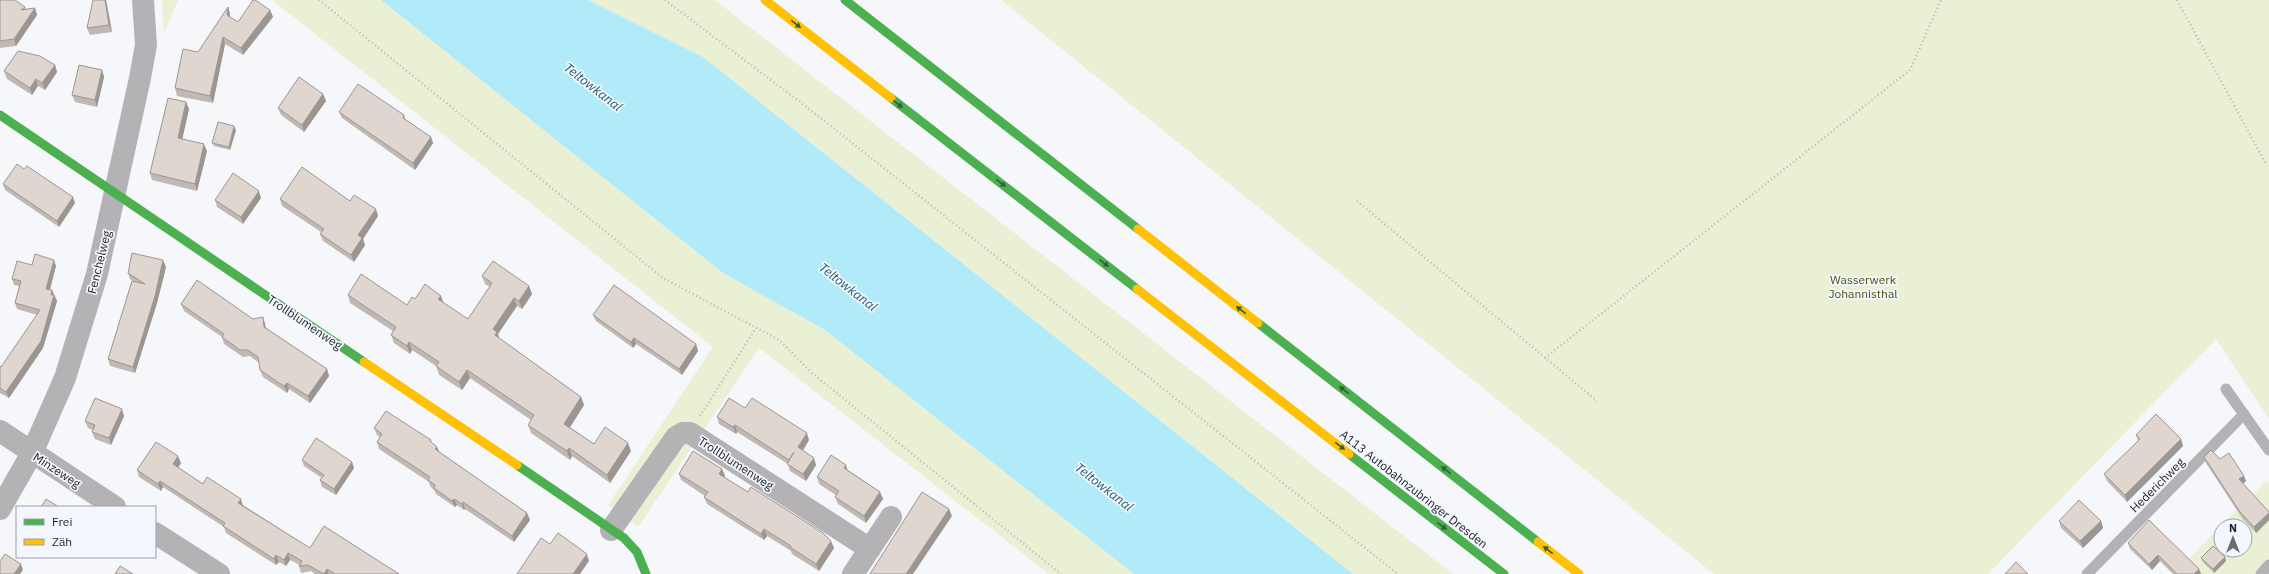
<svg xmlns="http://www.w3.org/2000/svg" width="2269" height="574" font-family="'IBM Plex Sans',sans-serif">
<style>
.green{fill:#eaf0d4}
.water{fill:#b1eaf8}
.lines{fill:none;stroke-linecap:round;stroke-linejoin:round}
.path{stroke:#b9b9ba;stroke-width:2.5;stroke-dasharray:1 3;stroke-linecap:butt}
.lane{stroke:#b4b2b4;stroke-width:11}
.street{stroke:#b4b2b4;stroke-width:22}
.fast{stroke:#4caf50;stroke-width:9}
.slow{stroke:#ffc107;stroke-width:9}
.wall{fill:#c0b8b3}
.shaded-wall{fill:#9c9692}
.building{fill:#dfd6d0;stroke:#9c9692}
.oneway{fill:#336037}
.labels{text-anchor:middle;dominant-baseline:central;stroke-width:3.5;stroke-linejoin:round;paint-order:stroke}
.street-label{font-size:12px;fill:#1f2023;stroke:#f3f6fe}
.park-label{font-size:12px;fill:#4b530c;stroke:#f3f6fe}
.water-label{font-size:13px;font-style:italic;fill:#1a5d69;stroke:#f3f6fe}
</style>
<rect width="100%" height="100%" fill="#f6f7fb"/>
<path class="green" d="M 162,0 L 178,0 L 164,33 Z
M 272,0 L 381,0 L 723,273 L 825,330 L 1134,574 L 1049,574 L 759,348 L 638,527 L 608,505 L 713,347 Z
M 588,0 L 715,0 L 1453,574 L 1353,574 L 703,57 Z
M 1001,0 L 2269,0 L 2269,419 L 2216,339 L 1988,574 L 1714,574 Z
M 2267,480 L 2269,483 L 2269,574 L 2174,574 L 2221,526 L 2221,550 L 2245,550 L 2245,526 L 2221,526 Z"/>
<path class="water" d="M 381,0 L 588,0 L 703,57 L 1353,574 L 1134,574 L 825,330 L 723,273 Z"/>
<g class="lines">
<path class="path" d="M 319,0 L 663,278 L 779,340 L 812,373 L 1061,574
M 665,0 L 804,105 L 1398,574
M 2177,0 L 2266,164
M 1357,201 L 1597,401
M 1545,358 L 1910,70 L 1941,0
M 700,416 L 756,328"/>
<path class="lane" d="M 2226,389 L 2269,450
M 2087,574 L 2244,414
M 2261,574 L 2269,565"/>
<path class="street" d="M 0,431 L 115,507
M 0,509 L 32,453 L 65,378 L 97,274 L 140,78 L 146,45 L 143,0
M 611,530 L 676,437 L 683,433 L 690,433 L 870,549
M 155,533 L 219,574
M 853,574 L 891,517"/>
<path class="fast" d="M 845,0 L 1138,229
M 891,98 L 1137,289
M 0,115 L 364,362
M 1258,323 L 1538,542
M 1349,454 L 1504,574
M 517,465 L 624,538 L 637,552 L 646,574"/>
<path class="slow" d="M 765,0 L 891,98
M 1138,229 L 1258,323
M 1137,289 L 1349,454
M 364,362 L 517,465
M 1538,542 L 1579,574"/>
</g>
<path class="wall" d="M 0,0 L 25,7 L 26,9 L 35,8 L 37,15 L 16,46 L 0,48 Z
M 106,0 L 112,32 L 90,35 L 87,28 Z
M 228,7 L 230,14 L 230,17 L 238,22 L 270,10 L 273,17 L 243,55 L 225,44 L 213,103 L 177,96 L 175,88 Z
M 55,65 L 57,72 L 45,90 L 38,86 L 32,95 L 7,79 L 4,71 Z
M 102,70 L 104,77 L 97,107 L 75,102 L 72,95 Z
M 323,94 L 326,101 L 304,132 L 281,115 L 278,108 Z
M 186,102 L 189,109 L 182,139 L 207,151 L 197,191 L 152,180 L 150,173 Z
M 339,112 L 404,115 L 406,120 L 431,137 L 433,143 L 415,170 L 342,118 Z
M 236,130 L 230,150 L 214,146 L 212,143 Z
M 24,169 L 75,203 L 59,227 L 5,190 L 3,184 Z
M 261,198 L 243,224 L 217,207 L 215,200 Z
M 280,199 L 350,201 L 378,216 L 363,239 L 365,245 L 354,262 L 323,241 L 320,234 L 321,232 L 282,206 Z
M 32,265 L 56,266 L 50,290 L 53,295 L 54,295 L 57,301 L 43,348 L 9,398 L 0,393 L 0,366 L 1,367 L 37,315 L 17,309 L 15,303 L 19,286 L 14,285 L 12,279 Z
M 166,267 L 157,303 L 135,373 L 110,366 L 108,359 L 133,281 L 130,279 L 128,273 Z
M 482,276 L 529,286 L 532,294 L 522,309 L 517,306 L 498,334 L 499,338 L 581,397 L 584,405 L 570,427 L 594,444 L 631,451 L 610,483 L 572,456 L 570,460 L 531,433 L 528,425 L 531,420 L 470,378 L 462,390 L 439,375 L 436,366 L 412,350 L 410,354 L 394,343 L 391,335 L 393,331 L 350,303 L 348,295 L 407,305 L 415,299 L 468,319 L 490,287 L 485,284 Z
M 181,304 L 253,319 L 263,317 L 266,328 L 327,369 L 329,376 L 310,403 L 289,389 L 287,393 L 263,377 L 260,370 L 259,363 L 250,356 L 243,357 L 224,344 L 222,337 L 184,311 Z
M 593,315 L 696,344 L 698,351 L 682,375 L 636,344 L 633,348 L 596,321 Z
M 745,408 L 809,440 L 803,451 L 816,465 L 806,481 L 790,471 L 788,464 L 737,432 L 736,434 L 719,424 L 717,417 Z
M 124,416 L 111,445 L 95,439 L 92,432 L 93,430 L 88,428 L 85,421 Z
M 374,428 L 431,440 L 432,443 L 437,447 L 439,452 L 527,513 L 530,520 L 514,542 L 465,509 L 464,510 L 457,505 L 455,507 L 436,494 L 434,490 L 430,486 L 429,482 L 379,449 L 377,442 L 380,437 L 377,435 Z
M 2136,435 L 2181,439 L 2183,446 L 2127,502 L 2107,481 L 2104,474 L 2138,441 Z
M 2204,457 L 2220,459 L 2246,481 L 2243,484 L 2269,512 L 2269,520 L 2256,533 L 2242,518 L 2206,463 Z
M 302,460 L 352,462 L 354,468 L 336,495 L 322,487 L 320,480 L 322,478 L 304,466 Z
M 181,463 L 178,468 L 203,484 L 243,505 L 310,548 L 399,574 L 315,574 L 311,571 L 301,573 L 299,566 L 300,565 L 290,560 L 286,566 L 279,562 L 276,565 L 226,533 L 224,527 L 163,487 L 161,491 L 139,477 L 137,470 Z
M 722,469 L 725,476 L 724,477 L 834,548 L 819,571 L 792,554 L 791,551 L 767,536 L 764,540 L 707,504 L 704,497 L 705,496 L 681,480 L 679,474 Z
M 848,470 L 880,492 L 883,499 L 866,523 L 838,504 L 835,497 L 836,495 L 819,484 L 817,477 Z
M 2059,521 L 2101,521 L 2103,528 L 2083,548 L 2061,528 Z
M 2128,543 L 2199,569 L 2201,574 L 2173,574 L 2160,561 L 2152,570 L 2130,549 Z
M 2225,557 L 2226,561 L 2214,573 L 2203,562 L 2201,558 Z"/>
<path class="shaded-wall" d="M 105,0 L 106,0 L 112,32 L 109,25 Z
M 228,7 L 230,14 L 230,22 L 227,15 Z
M 35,8 L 37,15 L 16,46 L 14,39 Z
M 270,10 L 273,17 L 243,55 L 241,48 Z
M 223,37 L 225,44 L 213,103 L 210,96 Z
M 55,65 L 57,72 L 45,90 L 42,83 Z
M 102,70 L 104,77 L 97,107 L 95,100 Z
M 36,79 L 38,86 L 32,95 L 30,88 Z
M 323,94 L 326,101 L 304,132 L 302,125 Z
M 186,102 L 189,109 L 181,145 L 178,138 Z
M 234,126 L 236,130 L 230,150 L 229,147 Z
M 431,137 L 433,143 L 415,170 L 413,163 Z
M 204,144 L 207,151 L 197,191 L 195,184 Z
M 259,191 L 261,198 L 243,224 L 241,217 Z
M 73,197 L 75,203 L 59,227 L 57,221 Z
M 376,209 L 378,216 L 363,239 L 365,245 L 354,262 L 351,255 L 358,235 Z
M 54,260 L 56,266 L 48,295 L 46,289 Z
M 163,260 L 166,267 L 157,303 L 135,373 L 133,367 Z
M 529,286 L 532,294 L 522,309 L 519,301 Z
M 52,290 L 57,301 L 43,348 L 9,398 L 6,392 L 51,295 Z
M 441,296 L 444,304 L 438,299 Z
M 514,298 L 517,306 L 498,334 L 500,340 L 498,343 L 493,329 Z
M 263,317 L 265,324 L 267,334 L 264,327 Z
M 634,338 L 636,344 L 633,348 L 631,342 Z
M 409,342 L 412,350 L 410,354 L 407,346 Z
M 696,344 L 698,351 L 682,375 L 679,369 Z
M 327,369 L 329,376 L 310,403 L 308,396 Z
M 467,370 L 470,378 L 462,390 L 459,382 Z
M 287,383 L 289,389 L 287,393 L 284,386 Z
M 581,397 L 584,405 L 567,432 L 564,424 Z
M 122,409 L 124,416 L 111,445 L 109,438 Z
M 735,425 L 737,432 L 736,434 L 733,427 Z
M 807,433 L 809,440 L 800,454 L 798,447 Z
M 2181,439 L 2183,446 L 2127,502 L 2125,495 Z
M 628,443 L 631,451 L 610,483 L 607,475 Z
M 437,447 L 440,453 L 435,449 Z
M 569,448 L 572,456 L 570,460 L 567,451 Z
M 178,456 L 181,463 L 176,471 L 173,464 Z
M 814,458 L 816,465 L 806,481 L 803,474 Z
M 352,462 L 354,468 L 336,495 L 334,489 Z
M 846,465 L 848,472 L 844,468 Z
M 722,469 L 725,476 L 721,481 L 719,474 Z
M 2244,476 L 2246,481 L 2241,485 L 2239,479 Z
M 160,481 L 163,487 L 161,491 L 158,484 Z
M 880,492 L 883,499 L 866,523 L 864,516 Z
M 241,499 L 243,506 L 238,503 Z
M 454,499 L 457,505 L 455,507 L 452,501 Z
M 463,502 L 465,509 L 464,510 L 462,504 Z
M 949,509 L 952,516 L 913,574 L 906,574 Z
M 527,513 L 530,520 L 514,542 L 512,536 Z
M 2269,513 L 2269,520 L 2256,533 L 2254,527 Z
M 2101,521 L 2103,528 L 2083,548 L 2080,541 Z
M 764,529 L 767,536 L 764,540 L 761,534 Z
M 831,541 L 834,548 L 819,571 L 816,564 Z
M 288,553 L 290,560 L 286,566 L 284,560 Z
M 587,554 L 589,561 L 580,574 L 573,574 Z
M 276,555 L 279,562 L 276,565 L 274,559 Z
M 2158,555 L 2160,561 L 2152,570 L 2149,564 Z
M 2225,557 L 2226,561 L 2214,573 L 2213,569 Z
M 21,564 L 23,570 L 20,574 L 14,574 Z
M 327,569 L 329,574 L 324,574 Z
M 2199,569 L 2201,574 L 2194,574 Z"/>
<path class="building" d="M 0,0 L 15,0 L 25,7 L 21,10 L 35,8 L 14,39 L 0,41 Z
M 93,0 L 105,0 L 109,25 L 87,28 Z
M 253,0 L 255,0 L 270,10 L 241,48 L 223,37 L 210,96 L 175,88 L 183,49 L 198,52 L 228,7 L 227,15 L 238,22 Z
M 18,51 L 40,56 L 55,65 L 42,83 L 36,79 L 30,88 L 4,71 Z
M 79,65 L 102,70 L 95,100 L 72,95 Z
M 299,77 L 323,94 L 302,125 L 278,108 Z
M 358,84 L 404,115 L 403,118 L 431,137 L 413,163 L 339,112 Z
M 168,98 L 186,102 L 178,138 L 204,144 L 195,184 L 150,173 Z
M 218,122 L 234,126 L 229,147 L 212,143 Z
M 17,164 L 24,169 L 27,166 L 73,197 L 57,221 L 3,184 Z
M 302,167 L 350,201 L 354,195 L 376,209 L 358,235 L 362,238 L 351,255 L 320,234 L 324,229 L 280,199 Z
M 233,173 L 259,191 L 241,217 L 215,200 Z
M 132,253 L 163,260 L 155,296 L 133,367 L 108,359 L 132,281 L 145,284 L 128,273 Z
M 35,254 L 54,260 L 46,289 L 52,290 L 51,295 L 54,295 L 41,341 L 6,392 L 0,388 L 0,366 L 1,367 L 40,310 L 15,303 L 21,281 L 12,279 L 17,261 L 32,265 Z
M 493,261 L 529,286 L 519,301 L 514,298 L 493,329 L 497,332 L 495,335 L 581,397 L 564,424 L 594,444 L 605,427 L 628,443 L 607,475 L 569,448 L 567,451 L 528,425 L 534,415 L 467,370 L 459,382 L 436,366 L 439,362 L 409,342 L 407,346 L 391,335 L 396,327 L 348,295 L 361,274 L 407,305 L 412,297 L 415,299 L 425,284 L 441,296 L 438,299 L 468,319 L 492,283 L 482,276 Z
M 197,280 L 253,319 L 263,317 L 264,327 L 327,369 L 308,396 L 287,383 L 284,386 L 260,370 L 258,357 L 248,350 L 240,350 L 222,337 L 224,334 L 181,304 Z
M 614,285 L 696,344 L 679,369 L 634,338 L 631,342 L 593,315 Z
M 95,398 L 122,409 L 109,438 L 92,432 L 95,425 L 85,421 Z
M 729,398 L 745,408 L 752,398 L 807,433 L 798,447 L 814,458 L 803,474 L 787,464 L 794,452 L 789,460 L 735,425 L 733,427 L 717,417 Z
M 386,411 L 431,440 L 430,441 L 437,447 L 435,449 L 527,513 L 512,536 L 463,502 L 462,504 L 454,499 L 452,501 L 434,488 L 435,485 L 428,480 L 430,477 L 377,442 L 382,434 L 374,428 Z
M 2156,414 L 2181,439 L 2125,495 L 2104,474 L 2140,439 L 2136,435 Z
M 316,438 L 352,462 L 334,489 L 320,480 L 324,475 L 302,460 Z
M 156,442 L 178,456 L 173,464 L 203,484 L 207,477 L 241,499 L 238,503 L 310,548 L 324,526 L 399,574 L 335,574 L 327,569 L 324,574 L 308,565 L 299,566 L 302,561 L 288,553 L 284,560 L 276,555 L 274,559 L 223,526 L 225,523 L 160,481 L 158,484 L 137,470 Z
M 2211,450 L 2220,459 L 2229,453 L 2244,476 L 2239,479 L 2269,512 L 2269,513 L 2254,527 L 2240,512 L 2204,457 Z
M 693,451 L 722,469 L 719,474 L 748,492 L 751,487 L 823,533 L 831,541 L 816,564 L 790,547 L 791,546 L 764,529 L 761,534 L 704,497 L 708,492 L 679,474 Z
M 831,455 L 846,465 L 844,468 L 880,492 L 864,516 L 835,497 L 839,491 L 817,477 Z
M 922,492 L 949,509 L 906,574 L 870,574 Z
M 46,499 L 59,507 L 41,507 Z
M 2079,500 L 2101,521 L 2080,541 L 2059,521 Z
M 2149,520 L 2199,569 L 2194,574 L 2177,574 L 2158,555 L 2149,564 L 2128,543 Z
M 558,533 L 587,554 L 573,574 L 517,574 L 541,538 L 550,544 Z
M 2213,546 L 2225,557 L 2213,569 L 2201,558 Z
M 5,554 L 21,564 L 14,574 L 0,574 L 0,561 Z
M 2016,562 L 2028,574 L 2005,574 Z
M 120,566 L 133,574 L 115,574 Z"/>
<defs><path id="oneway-solid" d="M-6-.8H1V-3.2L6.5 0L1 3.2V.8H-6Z"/></defs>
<g class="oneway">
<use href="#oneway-solid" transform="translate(796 24) rotate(38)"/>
<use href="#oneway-solid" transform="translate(898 104) rotate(38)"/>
<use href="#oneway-solid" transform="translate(1001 183) rotate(38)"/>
<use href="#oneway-solid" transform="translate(1104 263) rotate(38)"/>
<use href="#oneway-solid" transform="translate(1241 310) rotate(-142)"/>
<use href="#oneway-solid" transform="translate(1344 390) rotate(-142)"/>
<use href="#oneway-solid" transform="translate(1340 446) rotate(38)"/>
<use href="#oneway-solid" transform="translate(1446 470) rotate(-142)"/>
<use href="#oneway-solid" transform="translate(1442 526) rotate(38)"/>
<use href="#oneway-solid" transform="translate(1548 550) rotate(-142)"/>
</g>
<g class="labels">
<g class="street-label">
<text transform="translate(99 262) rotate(-76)">Fenchelweg</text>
<text transform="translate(305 322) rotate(34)">Trollblumenweg</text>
<text transform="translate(736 463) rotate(33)">Trollblumenweg</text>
<text transform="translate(57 470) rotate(33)">Minzeweg</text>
<text transform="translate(2157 485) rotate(-45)">Hederichweg</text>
<text transform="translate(1414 489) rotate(38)">A113 Autobahnzubringer Dresden</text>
</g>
<g class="park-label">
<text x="1863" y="279">Wasserwerk<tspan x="1863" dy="14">Johannisthal</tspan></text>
</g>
<g class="water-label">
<text transform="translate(593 87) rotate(38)">Teltowkanal</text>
<text transform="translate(848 287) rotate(38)">Teltowkanal</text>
<text transform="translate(1104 487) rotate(38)">Teltowkanal</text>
</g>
</g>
<rect x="16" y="506" width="140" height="52" fill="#f3f6fe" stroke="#9ea0a6"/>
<rect x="24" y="519" width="20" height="6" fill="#4caf50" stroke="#9ea0a6"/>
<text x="52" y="526" font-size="12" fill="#1f2023">Frei</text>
<rect x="24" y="539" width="20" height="6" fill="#ffc107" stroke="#9ea0a6"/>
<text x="52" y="546" font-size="12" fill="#1f2023">Zäh</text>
<g transform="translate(2233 538)"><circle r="19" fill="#f3f6fe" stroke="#9ea0a6"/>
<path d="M0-3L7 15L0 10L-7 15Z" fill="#6a6b6f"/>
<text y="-6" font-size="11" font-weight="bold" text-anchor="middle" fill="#1f2023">N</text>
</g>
</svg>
